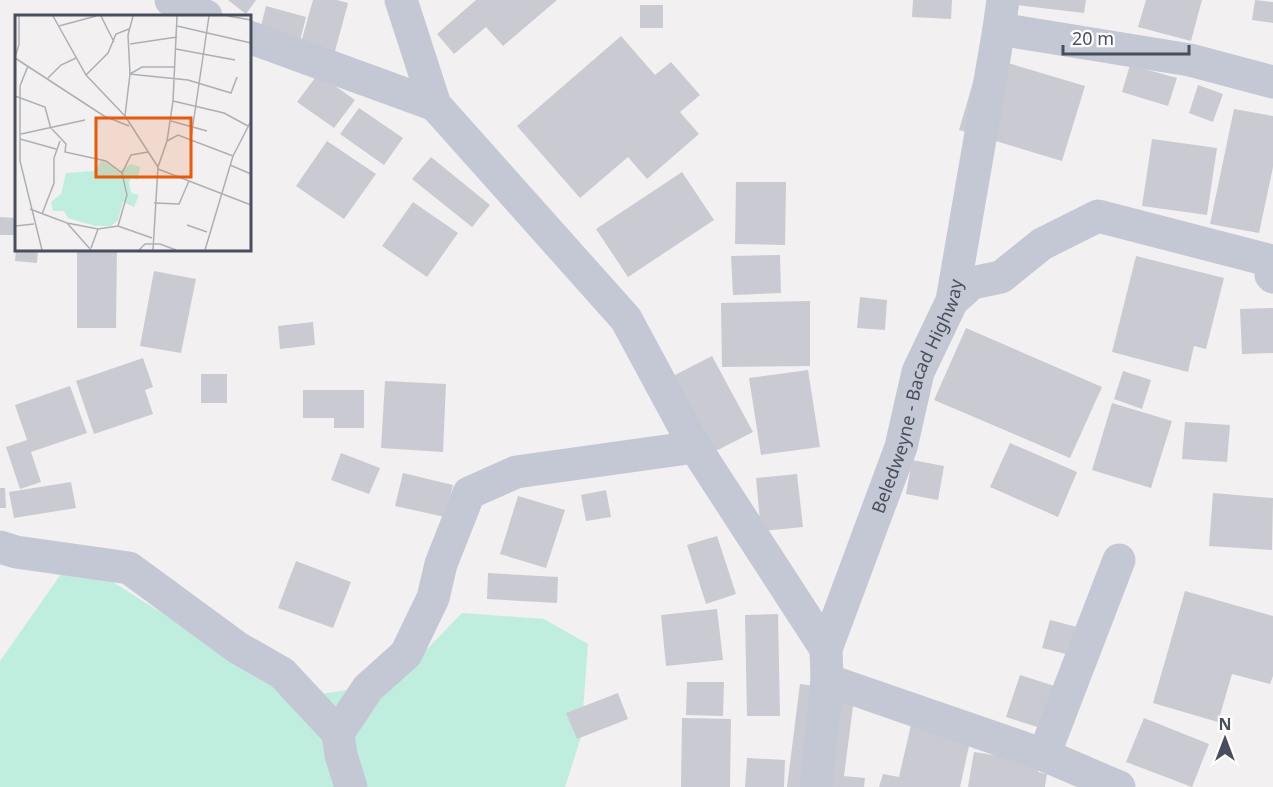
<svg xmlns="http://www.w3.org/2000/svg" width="1273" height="787" font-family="'Noto Sans',sans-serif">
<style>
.green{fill:#c0eede}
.building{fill:#cacbd2}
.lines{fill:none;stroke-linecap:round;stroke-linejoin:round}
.minor{stroke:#c4c8d4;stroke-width:33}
.labels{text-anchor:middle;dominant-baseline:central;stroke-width:5;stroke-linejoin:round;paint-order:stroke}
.street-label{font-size:18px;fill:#484e5d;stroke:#fff}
.inset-road{fill:none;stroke:#aeafb5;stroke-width:1.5}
.view{fill:#e8590c;fill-opacity:0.15;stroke:#e8590c;stroke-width:3}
.inset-edge{fill:none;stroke:#484e5d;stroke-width:3}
</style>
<rect width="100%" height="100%" fill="#f2f0f0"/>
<path class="green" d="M 73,557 L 297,698 L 395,682 L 462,613 L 544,619 L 588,644 L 581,737 L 565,787 L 0,787 L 0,661 Z"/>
<path class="building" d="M 228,0 L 256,0 L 246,14 Z
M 313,0 L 337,0 L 348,3 L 334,55 L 300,46 Z
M 476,0 L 557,0 L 503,46 L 486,27 L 454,54 L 437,34 Z
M 913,0 L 952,0 L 951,19 L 912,17 Z
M 1017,0 L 1086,0 L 1084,13 L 1016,5 Z
M 1146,0 L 1202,0 L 1191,41 L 1138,27 Z
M 1255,0 L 1273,2 L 1273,23 L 1252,20 Z
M 640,5 L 663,5 L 663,28 L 640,28 Z
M 266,6 L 306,17 L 300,41 L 260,30 Z
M 621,36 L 655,75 L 671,62 L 700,95 L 680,112 L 699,134 L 647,179 L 628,157 L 580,198 L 517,126 Z
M 981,55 L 1085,86 L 1062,161 L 959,130 Z
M 1130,65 L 1177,78 L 1168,106 L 1122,92 Z
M 318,74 L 355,100 L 334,128 L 297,102 Z
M 1198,85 L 1223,94 L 1213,122 L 1189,113 Z
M 359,108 L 403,138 L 384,165 L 340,134 Z
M 1234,109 L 1273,116 L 1273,167 L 1259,233 L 1210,224 Z
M 1152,139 L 1217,148 L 1207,215 L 1142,206 Z
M 327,141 L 376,174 L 344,219 L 296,186 Z
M 431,157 L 490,205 L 472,227 L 412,179 Z
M 682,172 L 714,220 L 628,277 L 596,229 Z
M 736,182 L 786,182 L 785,245 L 735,244 Z
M 413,202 L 458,233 L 427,277 L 382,246 Z
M 0,217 L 16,218 L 16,235 L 0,235 Z
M 16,249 L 38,249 L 37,263 L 15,261 Z
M 77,249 L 117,249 L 116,328 L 77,328 Z
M 780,255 L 781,293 L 733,295 L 731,256 Z
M 1136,256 L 1224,278 L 1206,349 L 1194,346 L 1188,372 L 1112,352 Z
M 154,271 L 196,279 L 181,353 L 140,346 Z
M 860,297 L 887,300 L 885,330 L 857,328 Z
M 810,301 L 810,366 L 722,367 L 721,303 Z
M 1273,308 L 1273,353 L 1242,354 L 1240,309 Z
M 313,322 L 315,345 L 280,349 L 278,326 Z
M 966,328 L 1102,387 L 1070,458 L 934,400 Z
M 712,356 L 753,432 L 714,452 L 673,376 Z
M 143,358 L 153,387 L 145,390 L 153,414 L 94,434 L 76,381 Z
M 808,370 L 820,447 L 761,455 L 749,378 Z
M 1123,371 L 1151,380 L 1142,409 L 1114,399 Z
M 201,374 L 227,374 L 227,403 L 201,403 Z
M 385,381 L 446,384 L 443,452 L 381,448 Z
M 70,386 L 87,433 L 31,452 L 41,482 L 20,489 L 6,447 L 27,440 L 15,405 Z
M 303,390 L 364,390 L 364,428 L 334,428 L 334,418 L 303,418 Z
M 1112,403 L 1172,421 L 1151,488 L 1092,470 Z
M 1185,422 L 1230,425 L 1227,462 L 1182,459 Z
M 1010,443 L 1077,472 L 1058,517 L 990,487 Z
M 341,453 L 380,468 L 369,494 L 331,480 Z
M 912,460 L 944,466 L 938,500 L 906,494 Z
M 403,473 L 453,485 L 445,517 L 395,506 Z
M 797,474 L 803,527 L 761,531 L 756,478 Z
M 71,482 L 76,508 L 14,518 L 9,492 Z
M 0,488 L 5,488 L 6,508 L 0,508 Z
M 606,490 L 611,517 L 586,521 L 581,495 Z
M 1213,493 L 1273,498 L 1272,550 L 1209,546 Z
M 518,496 L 565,510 L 546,568 L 500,554 Z
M 717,536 L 736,594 L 706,604 L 687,545 Z
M 296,561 L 351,582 L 333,628 L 278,608 Z
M 488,573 L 558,577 L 557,603 L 487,599 Z
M 1185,591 L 1273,616 L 1273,676 L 1270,684 L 1232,674 L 1218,722 L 1153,703 Z
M 717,609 L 723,660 L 666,666 L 661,615 Z
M 778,614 L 780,716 L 747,716 L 745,615 Z
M 1050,620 L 1081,628 L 1074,656 L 1042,648 Z
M 1020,675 L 1067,690 L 1053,732 L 1006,717 Z
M 687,682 L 724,682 L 723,716 L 686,715 Z
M 800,684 L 855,691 L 844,776 L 865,778 L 864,787 L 787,787 Z
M 618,693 L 628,719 L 577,739 L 566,713 Z
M 682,718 L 731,719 L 730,787 L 681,787 Z
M 1144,718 L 1209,744 L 1192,787 L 1126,762 Z
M 911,725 L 971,737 L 960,787 L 879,787 L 883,774 L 899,777 Z
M 974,752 L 1039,762 L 1038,772 L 1047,774 L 1045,787 L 968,787 Z
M 747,758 L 785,760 L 784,787 L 745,787 Z"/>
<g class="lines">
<g class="minor">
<path d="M 171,0 L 206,16"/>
<path d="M 401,0 L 435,105 L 626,319 L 695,447 L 826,649"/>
<path d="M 999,29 L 1190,60 L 1273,82"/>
<path d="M 249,37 L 435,105"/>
<path d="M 952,301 L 972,283 L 1001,277 L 1042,244 L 1098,216 L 1272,261 L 1271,275 L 1273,277"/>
<path d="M 0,547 L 16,552 L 129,568 L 238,648 L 282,673 L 338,733 L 341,755 L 351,787"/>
<path d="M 827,680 L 1044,755 L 1119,787"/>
<path d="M 338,733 L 368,688 L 406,654 L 433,598 L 441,564 L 469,493 L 516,472 L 695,447"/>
<path d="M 1044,755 L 1119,560"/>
<path id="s1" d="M 816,787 L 827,680 L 826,649 L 901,447 L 918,372 L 952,301 L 999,29 L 1003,0"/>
</g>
</g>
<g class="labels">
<g class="street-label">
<text stroke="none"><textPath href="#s1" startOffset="408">Beledweyne - Bacad Highway</textPath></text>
</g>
</g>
<g transform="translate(15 15)">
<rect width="236" height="236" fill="#f2f0f0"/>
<path d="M 87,145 L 104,156 L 116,149 L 125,152 L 123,165 L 116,163 L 114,168 L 116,178 L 124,180 L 119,192 L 108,187 L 103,205 L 96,211 L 80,211 L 53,203 L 49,196 L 38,196 L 36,187 L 46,179 L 51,158 L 79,156 Z" fill="#c0eede"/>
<path class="inset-road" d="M 38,1 L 71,60 L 110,101M 86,1 L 99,27M 118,1 L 113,20 L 115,59 L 110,101 L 143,152M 213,1 L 236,5M 44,11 L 81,1M 162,11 L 236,28M 115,29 L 162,22M 161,34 L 220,45M 0,42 L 4,30 L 4,1M 0,43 L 89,101 L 114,111M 13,51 L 5,71 L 5,146 L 27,235M 114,59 L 173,65 L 216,78 L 222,62M 115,59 L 127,52 L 159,52M 71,60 L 93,38 L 101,19 L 114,14M 33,63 L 46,50 L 61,43M 0,81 L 30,92 L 36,114M 158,86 L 209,98 L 233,111M 156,106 L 192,116M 37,114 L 51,129 L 50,137 L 91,146 L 107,158 L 112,180 L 103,211M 6,119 L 70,105M 176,123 L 194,1M 5,124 L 41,134M 152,126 L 163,120 L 218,141M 215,150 L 236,159M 143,154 L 236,190M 107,158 L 116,140 L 133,137M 139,188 L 164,189 L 174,166M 15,194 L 52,208 L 83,214 L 103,211 L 137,223M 27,199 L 39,168 L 39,143 L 45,126M 52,208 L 76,235M 172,210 L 192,217M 0,211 L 19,209M 76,233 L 83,214M 124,235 L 130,229 L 145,229 L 161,235M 138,235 L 143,152 L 152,126 L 158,86 L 162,1M 190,235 L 218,141 L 236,106"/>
<path class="view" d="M 81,103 L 176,103 L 176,162 L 81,162 Z"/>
<rect width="236" height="236" class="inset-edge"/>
</g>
<g transform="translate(1225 739)" stroke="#ffffff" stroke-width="4.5" paint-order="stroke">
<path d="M0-4.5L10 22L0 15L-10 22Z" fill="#484e5d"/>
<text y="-9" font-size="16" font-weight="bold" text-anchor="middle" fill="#484e5d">N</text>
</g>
<path d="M1063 45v9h126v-9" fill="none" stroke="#484e5d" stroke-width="3"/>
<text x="1072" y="45" font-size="18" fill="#484e5d" stroke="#ffffff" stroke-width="4.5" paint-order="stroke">20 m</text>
</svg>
